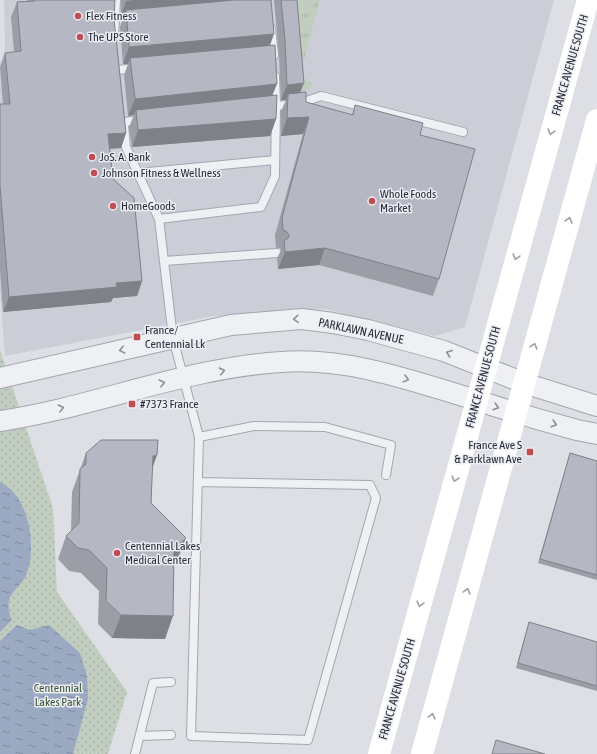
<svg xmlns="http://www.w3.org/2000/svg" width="597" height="754" font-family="'Asap Condensed',sans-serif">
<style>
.built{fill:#cbced6}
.grass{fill:url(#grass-tufts)}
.park{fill:url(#park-dots)}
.water{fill:url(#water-ripples)}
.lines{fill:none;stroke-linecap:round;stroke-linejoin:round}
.service-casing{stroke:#a3a6ae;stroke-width:10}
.tertiary-casing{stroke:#a3a6ae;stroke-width:22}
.service{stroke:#eff0f4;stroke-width:8}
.tertiary{stroke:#eff0f4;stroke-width:20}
.secondary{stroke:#fff;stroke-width:22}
.wall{fill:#9c9ea7}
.shaded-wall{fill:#7f8188}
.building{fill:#b5b8c2;stroke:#7f8188}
.oneway{stroke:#9ea0a6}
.oneway2{stroke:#8c8e97}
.poi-dot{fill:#bf4d51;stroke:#eceef3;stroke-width:1.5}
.labels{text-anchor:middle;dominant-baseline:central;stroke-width:3;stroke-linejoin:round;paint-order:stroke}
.poi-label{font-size:12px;fill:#282d3a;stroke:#eceef3;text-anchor:start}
.street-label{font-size:12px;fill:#282d3a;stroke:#eceef3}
.park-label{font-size:12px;fill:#395537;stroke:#eceef3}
</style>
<defs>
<pattern id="grass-tufts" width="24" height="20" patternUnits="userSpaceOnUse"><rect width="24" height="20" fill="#c1cebf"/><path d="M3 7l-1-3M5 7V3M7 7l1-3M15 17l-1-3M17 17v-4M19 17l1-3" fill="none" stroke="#a6b1a5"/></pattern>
<pattern id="park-dots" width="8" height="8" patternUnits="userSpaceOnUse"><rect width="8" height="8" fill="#c1cebf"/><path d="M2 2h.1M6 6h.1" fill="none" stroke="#a6b1a5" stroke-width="1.8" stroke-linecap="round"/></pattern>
<pattern id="water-ripples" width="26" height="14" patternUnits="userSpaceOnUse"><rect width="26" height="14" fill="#9baac2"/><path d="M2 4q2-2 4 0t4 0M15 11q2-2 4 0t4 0" fill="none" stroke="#7e8b9f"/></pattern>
</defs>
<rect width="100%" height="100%" fill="#dddfe5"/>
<path class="built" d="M 4,0 L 554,0 L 465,327 L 435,336 L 325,309 L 214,316 L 5,356 L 0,294 L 0,65 L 5,49 Z"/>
<path class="grass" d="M 290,0 L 320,0 L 299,79 L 313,83 C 310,91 306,91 298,93 Z"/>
<path class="park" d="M 0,350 L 53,508 L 57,592 L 127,692 L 108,754 L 0,754 Z"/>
<path class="water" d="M 0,482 C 29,495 37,546 27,573 C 22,588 0,594 12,620 L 0,632 Z
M 17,625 L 30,630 L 49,625 L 80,653 L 87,676 L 88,699 L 73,754 L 0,754 L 0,641 Z"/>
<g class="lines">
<defs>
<path id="service" d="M 271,29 L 274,55
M 114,35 L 116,0
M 118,70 L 136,68
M 275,76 L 276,105
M 124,122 L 142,120
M 124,126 L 126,147 L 159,219
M 138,173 L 275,160
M 164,261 L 277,253
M 199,437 L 254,426 L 325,427 L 391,445 L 386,475
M 198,482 L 370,485 L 376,498 L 308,740 L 191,736 L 199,437 L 173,338 L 159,219 L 261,207 L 275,176 L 276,106 L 298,104 L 321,96 L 463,132
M 140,736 L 171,735
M 135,754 L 153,683 L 171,682"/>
<path id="tertiary" d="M 0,378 L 231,325 L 302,319 L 333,323 L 368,330 L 444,351 L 524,383 L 597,406
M 0,421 C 94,407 185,368 281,362 C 348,357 413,381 476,400 C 509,411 543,421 577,430 L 597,434"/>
</defs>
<use href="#service" class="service-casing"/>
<use href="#tertiary" class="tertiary-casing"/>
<use href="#service" class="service"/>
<use href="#tertiary" class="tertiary"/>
<path class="secondary" d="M 379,754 L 588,0
M 422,754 L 597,120"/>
</g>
<path class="wall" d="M 27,0 L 115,0 L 114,19 L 126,133 L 121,148 L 110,149 L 113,179 L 142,281 L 137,296 L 113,298 L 111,302 L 3,312 L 0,271 L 0,104 L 3,104 L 0,67 L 5,53 L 14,52 L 11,17 L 17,2 L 27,1 Z
M 121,0 L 271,0 L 270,45 L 272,95 L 276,119 L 270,136 L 132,147 L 129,127 L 134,115 L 128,116 L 124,75 L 128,64 L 123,64 L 120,27 L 124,16 L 121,16 Z
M 274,0 L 297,0 L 300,93 L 306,102 L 352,115 L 355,105 L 420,135 L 439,279 L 433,296 L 319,265 L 278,269 L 277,258 L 281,250 L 280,248 L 276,248 L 275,235 L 303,134 L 281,136 L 281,111 L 286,100 L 281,100 L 279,56 Z
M 86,453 L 152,469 L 151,503 L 177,561 L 174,564 L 165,639 L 112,638 L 98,624 L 99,591 L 81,573 L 69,571 L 58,559 L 66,536 L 71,531 L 72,492 Z
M 570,453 L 597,461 L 597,580 L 538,563 Z
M 529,622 L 597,642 L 597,691 L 516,668 Z"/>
<path class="shaded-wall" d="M 134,0 L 264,0 L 126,10 L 124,16 L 121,16 L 126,1 Z
M 274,34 L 268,51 L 130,58 L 128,64 L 123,64 L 129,47 Z
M 304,83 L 298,98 L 288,94 L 286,100 L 281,100 L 287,85 Z
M 277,84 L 270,101 L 136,110 L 134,115 L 128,116 L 135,99 Z
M 309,117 L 303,134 L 281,136 L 287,118 Z
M 276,119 L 270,136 L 132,147 L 138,130 Z
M 126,133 L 121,148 L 102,149 L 108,134 Z
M 325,248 L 319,265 L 278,269 L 285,252 Z
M 142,281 L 137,296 L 113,298 L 111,302 L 3,312 L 9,297 L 116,283 Z
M 157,455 L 149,478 L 153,456 Z
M 186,538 L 177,561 L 165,572 L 174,549 Z
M 121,615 L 173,616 L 165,639 L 112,638 Z"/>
<path class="building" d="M 34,0 L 115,0 L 114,19 L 126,133 L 108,134 L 113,179 L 134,198 L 142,281 L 116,283 L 117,287 L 9,297 L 0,186 L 0,104 L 10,104 L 5,53 L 21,51 L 17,2 L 35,1 Z
M 234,0 L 271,0 L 274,34 L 129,47 L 126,10 Z
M 281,0 L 297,0 L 304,83 L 287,85 L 285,40 Z
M 275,45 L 277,84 L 135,99 L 130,58 Z
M 306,92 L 306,102 L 353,115 L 355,105 L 423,123 L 420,135 L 475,149 L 439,279 L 325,248 L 285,252 L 284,241 L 288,238 L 289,235 L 286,231 L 283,230 L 282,218 L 309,117 L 287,118 L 288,94 Z
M 277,95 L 276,119 L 138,130 L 136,110 Z
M 101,440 L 158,440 L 157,455 L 153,456 L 151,503 L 186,538 L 174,549 L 173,616 L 121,615 L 106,601 L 107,568 L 89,550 L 78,548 L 66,536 L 79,523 L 80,469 L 86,464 L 86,453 Z
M 570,453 L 597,461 L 597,575 L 540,559 Z
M 529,622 L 597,642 L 597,686 L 518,663 Z
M 496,740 L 545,754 L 492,754 Z"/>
<defs><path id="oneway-chevron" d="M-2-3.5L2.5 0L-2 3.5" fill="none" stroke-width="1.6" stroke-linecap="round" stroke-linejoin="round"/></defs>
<g class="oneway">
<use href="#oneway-chevron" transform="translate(551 132) rotate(106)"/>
<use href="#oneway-chevron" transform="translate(569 220) rotate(-74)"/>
<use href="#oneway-chevron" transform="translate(516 257) rotate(106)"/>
<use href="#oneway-chevron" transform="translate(534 346) rotate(-74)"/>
<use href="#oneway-chevron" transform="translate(455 479) rotate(106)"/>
<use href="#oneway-chevron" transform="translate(467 591) rotate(-75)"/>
<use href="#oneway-chevron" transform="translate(420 604) rotate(106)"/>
<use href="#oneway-chevron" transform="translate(432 716) rotate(-75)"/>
</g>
<g class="oneway2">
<use href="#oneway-chevron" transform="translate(296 319) rotate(177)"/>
<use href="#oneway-chevron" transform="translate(122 350) rotate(167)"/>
<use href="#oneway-chevron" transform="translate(449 353) rotate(-160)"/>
<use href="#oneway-chevron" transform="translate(222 371) rotate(-11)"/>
<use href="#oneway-chevron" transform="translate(406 379) rotate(15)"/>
<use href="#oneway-chevron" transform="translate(162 383) rotate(-14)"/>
<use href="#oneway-chevron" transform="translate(496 407) rotate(17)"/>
<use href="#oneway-chevron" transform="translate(61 408) rotate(-14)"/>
<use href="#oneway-chevron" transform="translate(554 424) rotate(16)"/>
</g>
<g class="poi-dot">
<circle cx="78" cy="16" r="4"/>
<circle cx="80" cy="37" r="4"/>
<circle cx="92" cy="157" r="4"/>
<circle cx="94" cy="173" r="4"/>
<circle cx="372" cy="201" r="4"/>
<circle cx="113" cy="206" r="4"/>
<rect x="133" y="333" width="8" height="8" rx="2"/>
<rect x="128" y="400" width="8" height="8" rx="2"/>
<rect x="526" y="448" width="8" height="8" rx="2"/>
<circle cx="117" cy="553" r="4"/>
</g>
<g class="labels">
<g class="poi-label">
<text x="86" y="16">Flex Fitness</text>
<text x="88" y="37">The UPS Store</text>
<text x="100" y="157">JoS. A. Bank</text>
<text x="102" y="173">Johnson Fitness &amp; Wellness</text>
<text x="380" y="194">Whole Foods<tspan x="380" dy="14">Market</tspan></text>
<text x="121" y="206">HomeGoods</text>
<text x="145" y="330">France/<tspan x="145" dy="14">Centennial Lk</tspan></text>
<text x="140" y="404">#7373 France</text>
<text x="522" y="445" text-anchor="end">France Ave S<tspan x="522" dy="14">&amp; Parklawn Ave</tspan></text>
<text x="125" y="546">Centennial Lakes<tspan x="125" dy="14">Medical Center</tspan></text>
</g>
<g class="street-label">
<text transform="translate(570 65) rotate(-74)">FRANCE AVENUE SOUTH</text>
<text transform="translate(361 331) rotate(12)">PARKLAWN AVENUE</text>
<text transform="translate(483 377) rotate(-75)">FRANCE AVENUE SOUTH</text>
<text transform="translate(397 689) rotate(-74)">FRANCE AVENUE SOUTH</text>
</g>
<g class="park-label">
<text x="58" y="688">Centennial<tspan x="58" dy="14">Lakes Park</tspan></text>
</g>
</g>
</svg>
